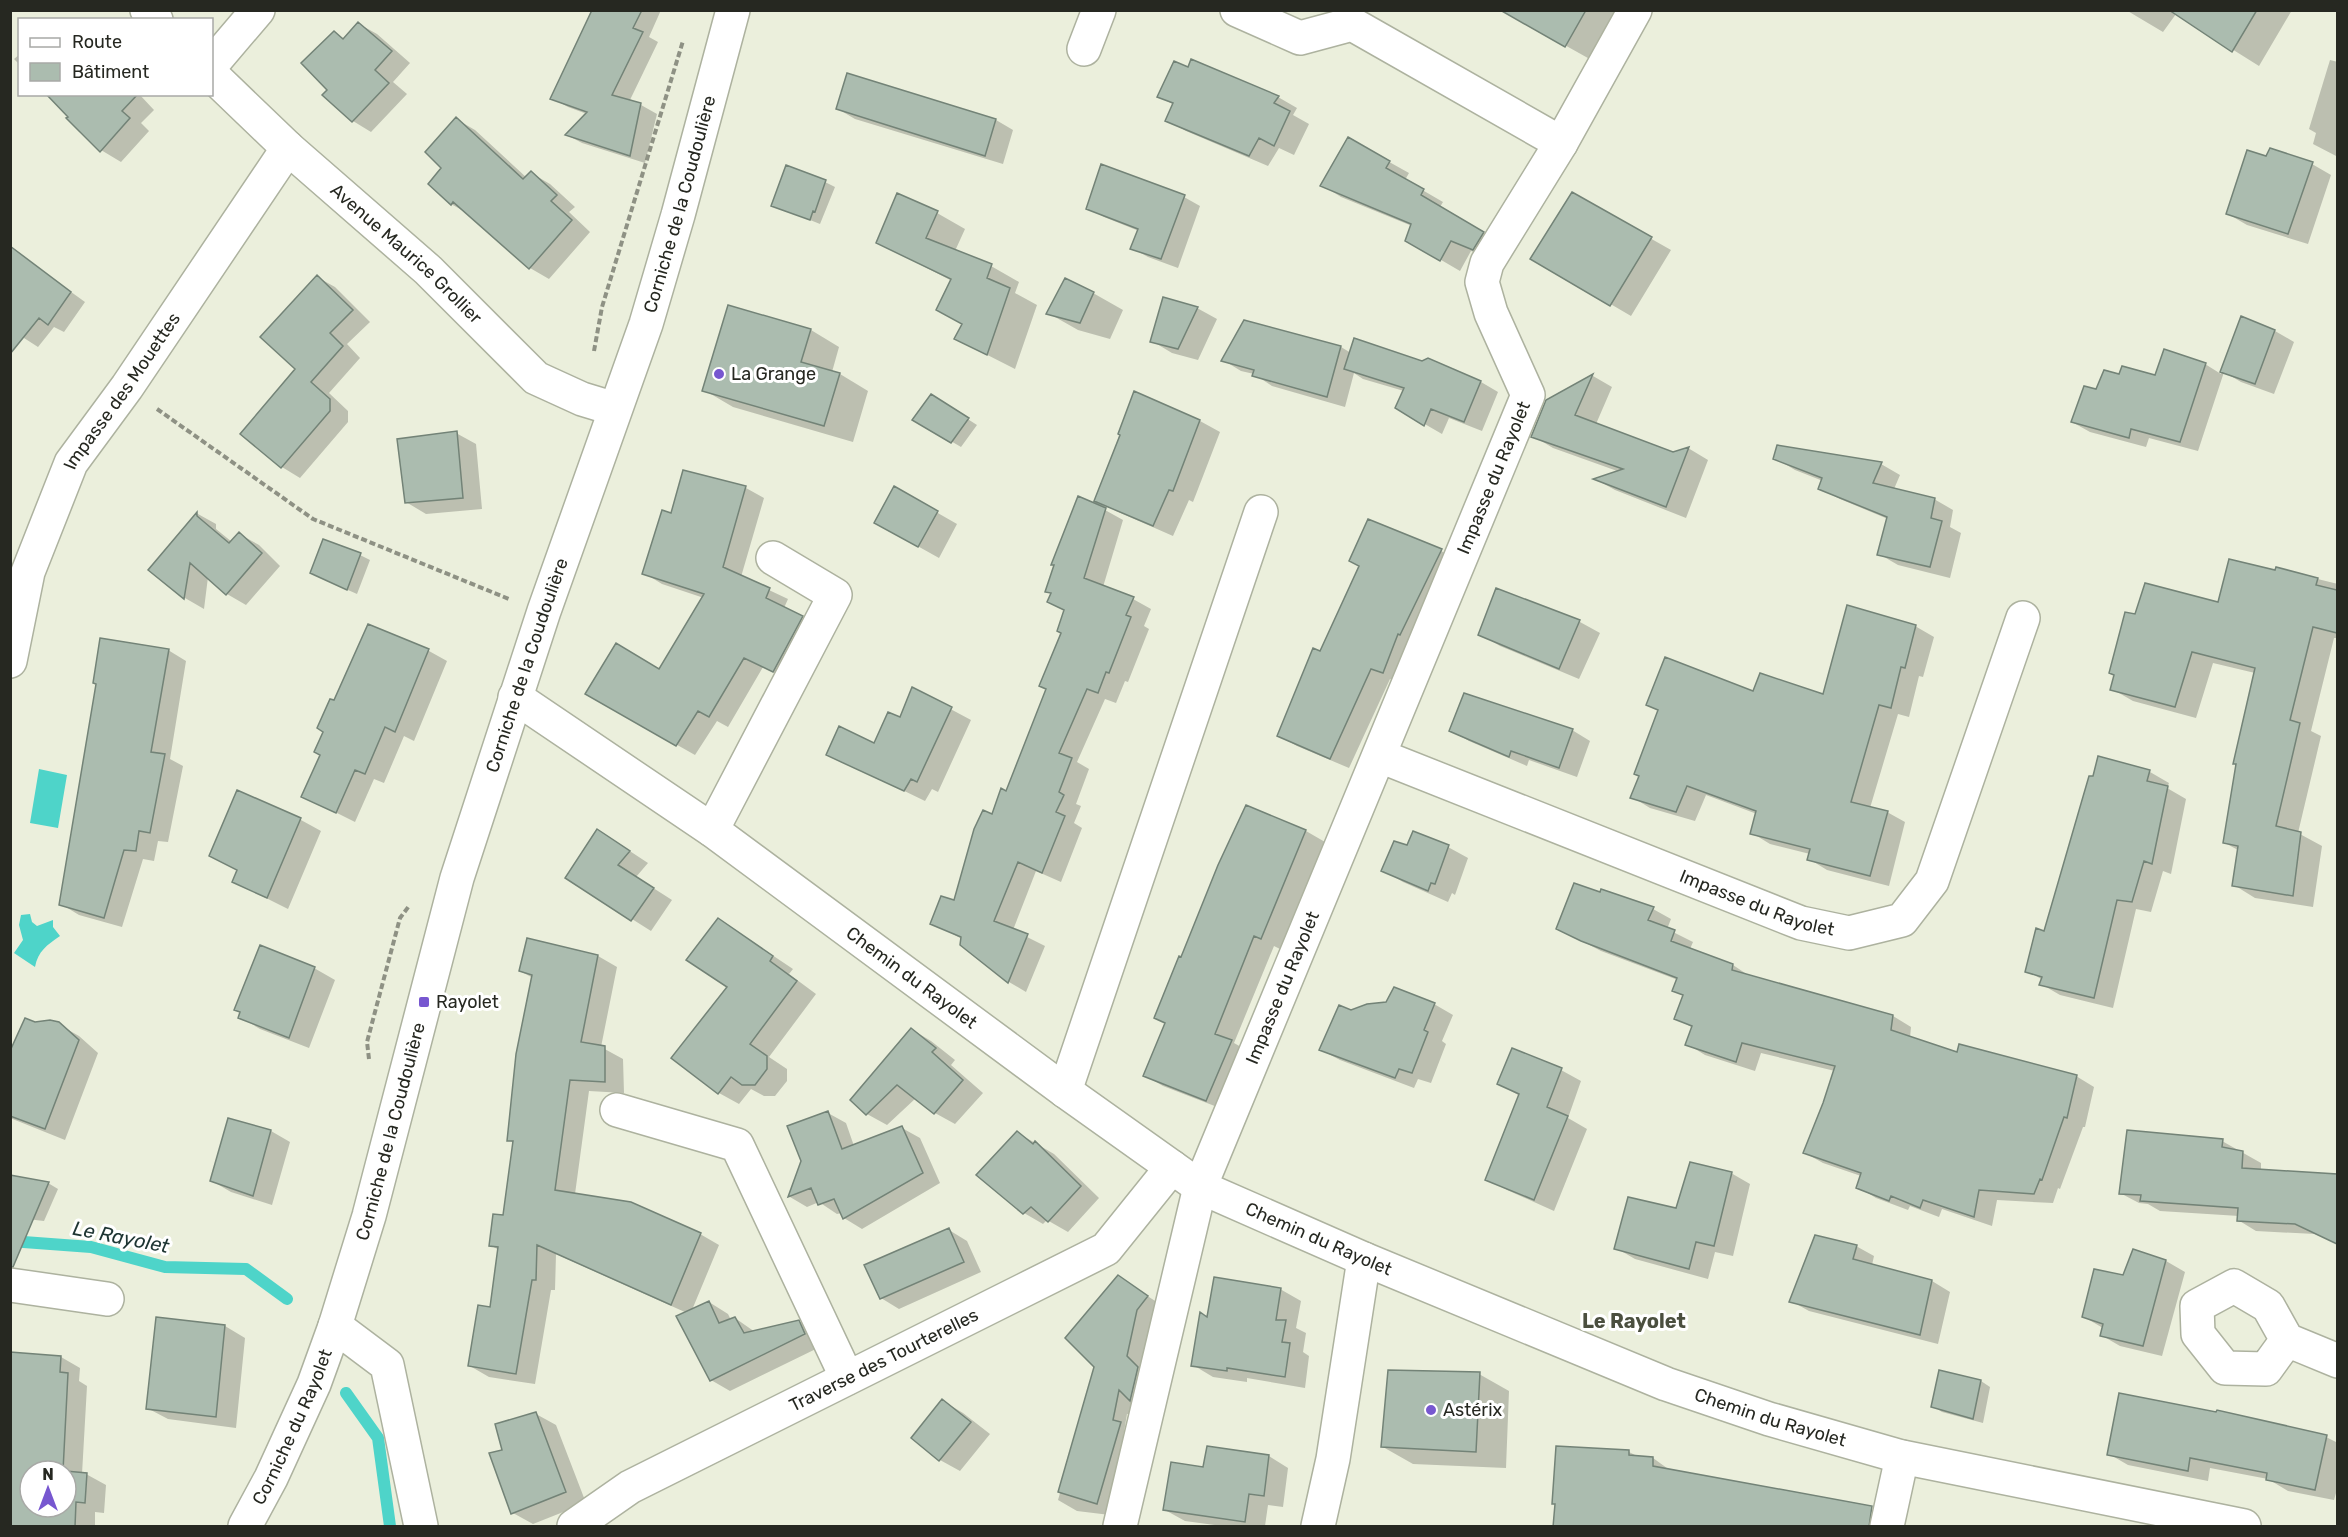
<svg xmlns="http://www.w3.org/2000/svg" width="2348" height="1537" font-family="Rubik,sans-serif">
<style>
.water{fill:#4ed4c9}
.shadow{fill:#0003;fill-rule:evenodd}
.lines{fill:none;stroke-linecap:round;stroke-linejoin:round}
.stream{stroke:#4ed4c9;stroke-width:12}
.building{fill:#abbcaf;stroke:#738377;stroke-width:1.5}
.minor-casing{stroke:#adb29f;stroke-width:36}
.major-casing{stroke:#adb29f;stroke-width:36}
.path{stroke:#8e9184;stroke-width:4;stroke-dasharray:6 3;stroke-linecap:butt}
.minor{stroke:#fff;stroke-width:33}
.major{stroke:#fff;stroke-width:33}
.poi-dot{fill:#7757d0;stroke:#fff;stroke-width:2}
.labels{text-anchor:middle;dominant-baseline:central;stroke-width:6;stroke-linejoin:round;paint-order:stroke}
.street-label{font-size:18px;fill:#262821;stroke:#fff}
.poi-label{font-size:18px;fill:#262821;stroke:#fff;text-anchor:start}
.water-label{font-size:20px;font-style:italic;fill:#1e3533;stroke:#fff}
.neighbourhood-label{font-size:20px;font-weight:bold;fill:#4b4f3f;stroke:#fff}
</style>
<rect width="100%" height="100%" fill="#ebefdc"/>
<path class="water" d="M 39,769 L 67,775 L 58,828 L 30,823 Z
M 30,914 L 32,922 L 37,926 L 53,920 L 53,927 L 60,936 C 47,945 38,951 35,967 L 14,953 L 23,940 L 19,925 L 21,915 Z"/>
<path class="shadow" d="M 590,10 L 661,10 L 649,37 L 658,42 L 629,102 L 641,105 L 657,114 L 645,163 L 582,143 L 567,135 L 587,114 L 568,107 L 552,98 L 593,13 Z
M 1519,10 L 1627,10 L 1595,62 L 1520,20 Z
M 2126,10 L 2292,10 L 2259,66 L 2176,14 L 2163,32 Z
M 359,24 L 377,34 L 410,63 L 393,82 L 407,94 L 371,132 L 353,121 L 334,33 L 345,39 Z
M 20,54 L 20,65 L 14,59 Z
M 2330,60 L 2338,62 L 2338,157 L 2313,144 L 2316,133 L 2309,129 Z
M 848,75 L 996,120 L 1013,130 L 1003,164 L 855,119 L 838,109 Z
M 48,94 L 139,94 L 154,110 L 141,123 L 149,131 L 121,162 L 101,150 Z
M 1159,96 L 1278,97 L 1297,108 L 1293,115 L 1309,124 L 1294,155 L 1279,148 L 1268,166 L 1186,131 L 1167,120 L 1174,105 Z
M 456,119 L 475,130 L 527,178 L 531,173 L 550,184 L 575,207 L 569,212 L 590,232 L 549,279 L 530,268 L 469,214 L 451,204 Z
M 1348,139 L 1409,173 L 1405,180 L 1443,202 L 1440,207 L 1503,245 L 1493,260 L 1471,251 L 1460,271 L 1407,240 L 1412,226 L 1341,197 L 1322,185 Z
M 2267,158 L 2312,164 L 2331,175 L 2308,244 L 2247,225 L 2228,214 Z
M 825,182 L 835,187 L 820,224 L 773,205 Z
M 1572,194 L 1671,250 L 1631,316 L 1532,258 Z
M 1184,197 L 1200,206 L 1178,268 L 1148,257 L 1132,248 L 1139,231 L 1104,217 L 1088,208 Z
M 937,213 L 965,229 L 955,251 L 991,266 L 1019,282 L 1015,293 L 1037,305 L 1015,369 L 956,339 L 964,325 L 952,281 L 877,242 Z
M 10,248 L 85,302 L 64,332 L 54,327 L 38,347 L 10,329 Z
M 317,277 L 335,287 L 370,322 L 347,344 L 360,358 L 329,393 L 348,411 L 348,422 L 300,478 L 282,467 L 297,369 Z
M 1093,293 L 1123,310 L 1110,339 L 1078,330 L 1048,313 Z
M 729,307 L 811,330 L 839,347 L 832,372 L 840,374 L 868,391 L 853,442 L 733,407 L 704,390 Z
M 1197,308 L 1217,319 L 1198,360 L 1172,353 L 1152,341 Z
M 2242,318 L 2275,331 L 2294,342 L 2274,394 L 2241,382 L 2224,372 L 2198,451 L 2149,438 L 2146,447 L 2090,432 L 2072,422 L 2097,391 L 2120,376 L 2156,377 L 2205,364 L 2221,374 Z
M 1341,347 L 1351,353 L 1422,363 L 1428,360 L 1481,382 L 1498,392 L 1482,431 L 1449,418 L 1442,434 L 1397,408 L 1404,391 L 1363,379 L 1354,373 L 1345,407 L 1272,386 L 1254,374 L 1241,371 L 1223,360 Z
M 1593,376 L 1612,387 L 1596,424 L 1673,454 L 1688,448 L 1708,460 L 1686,518 L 1615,490 L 1597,480 L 1620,472 L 1553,448 L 1533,436 L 1547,401 Z
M 1135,393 L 1200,421 L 1220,432 L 1193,502 L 1189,500 L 1173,536 L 1116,511 L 1096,500 L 1122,435 Z
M 941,402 L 977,425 L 961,447 L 915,420 Z
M 456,433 L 476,444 L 482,509 L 426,514 L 406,502 Z
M 1775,458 L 1881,464 L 1900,475 L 1894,489 L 1934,499 L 1953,510 L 1950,527 L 1961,533 L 1950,578 L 1898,565 L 1879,554 L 1888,519 L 1840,499 L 1820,488 L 1823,481 L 1795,470 Z
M 684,472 L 746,488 L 764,498 L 741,577 L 788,599 L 784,608 L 820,628 L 792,682 L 763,667 L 728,727 L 717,721 L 695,755 L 587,694 L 660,671 L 704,598 L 662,584 L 644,573 L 672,514 Z
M 894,488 L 957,524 L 939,558 L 896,534 Z
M 1105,510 L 1123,520 L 1103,587 L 1133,599 L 1151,609 L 1144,626 L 1149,629 L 1128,682 L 1125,681 L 1116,703 L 1105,699 L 1077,762 L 1089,769 L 1076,804 L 1081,806 L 1074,823 L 1082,828 L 1061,882 L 1036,871 L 1013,930 L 1045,946 L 1026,992 L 1009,982 L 962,945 L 962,939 L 932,923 L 955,902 L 993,816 L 1007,793 L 1047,689 L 1062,633 L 1065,610 L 1052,594 L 1047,591 Z
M 198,514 L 216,524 L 216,529 L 232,542 L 239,534 L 259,545 L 280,566 L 246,605 L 227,594 L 208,577 L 204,609 L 185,598 L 151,570 Z
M 1441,551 L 1459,561 L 1401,683 L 1390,679 L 1349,768 L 1297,746 L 1278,735 L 1321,652 Z
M 360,555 L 370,560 L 357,594 L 321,578 Z
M 2277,569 L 2338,584 L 2338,638 L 2334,638 L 2311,731 L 2321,736 L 2298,833 L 2322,846 L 2313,907 L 2255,898 L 2234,885 L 2238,850 L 2225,843 L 2255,673 L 2213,663 L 2196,718 L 2133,701 L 2112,689 L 2136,616 L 2219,603 L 2277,572 Z
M 1497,590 L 1580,622 L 1600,633 L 1579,679 L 1500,646 L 1480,634 Z
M 368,626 L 429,651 L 447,661 L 414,741 L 404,736 L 384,783 L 374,779 L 355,822 L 303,796 L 321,755 L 335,702 Z
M 1915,626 L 1934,637 L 1923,677 L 1919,676 L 1909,717 L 1898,714 L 1870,808 L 1887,812 L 1905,822 L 1889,886 L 1827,870 L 1809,859 L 1810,854 L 1770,844 L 1752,833 L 1757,814 L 1706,795 L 1695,821 L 1650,808 L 1632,797 L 1754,692 L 1824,696 Z
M 168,650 L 186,661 L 170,759 L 183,766 L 168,842 L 158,841 L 154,861 L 143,859 L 122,927 L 79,915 L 61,904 Z
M 913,689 L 971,720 L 938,792 L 932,789 L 925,801 L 828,754 L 875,745 L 901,720 Z
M 1451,730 L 1572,730 L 1590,741 L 1577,777 L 1529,760 L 1527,766 L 1469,741 Z
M 2099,758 L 2150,772 L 2169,783 L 2167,788 L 2186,799 L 2171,874 L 2163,871 L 2151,912 L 2136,909 L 2113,1008 L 2060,995 L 2041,984 L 2043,980 L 2027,971 L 2045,932 L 2094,778 Z
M 238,792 L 301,820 L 321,831 L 288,909 L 234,882 L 238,871 L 211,855 Z
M 1247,807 L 1306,831 L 1325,842 L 1280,949 L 1274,946 L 1234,1043 L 1250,1052 L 1225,1110 L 1163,1086 L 1144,1075 L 1166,1023 L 1182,959 Z
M 616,842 L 648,863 L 636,877 L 672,900 L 651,931 L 567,878 Z
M 1407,847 L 1448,847 L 1468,858 L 1455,895 L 1452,893 L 1448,902 L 1403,882 L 1383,870 Z
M 1653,909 L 1671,919 L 1667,929 L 1693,942 L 1690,949 L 1733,965 L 1751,977 L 1893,1016 L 1911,1027 L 1910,1038 L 1958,1054 L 2076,1076 L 2094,1087 L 2085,1127 L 2083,1127 L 2060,1189 L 2058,1188 L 2053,1203 L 1997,1200 L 1992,1226 L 1942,1209 L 1939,1217 L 1910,1206 L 1908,1210 L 1876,1198 L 1858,1187 L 1861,1176 L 1823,1163 L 1805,1153 L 1825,1103 L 1835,1071 L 1761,1053 L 1755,1071 L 1705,1055 L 1687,1044 L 1693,1028 L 1676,1018 L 1684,996 L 1674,991 L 1678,980 L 1601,951 L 1557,928 Z
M 738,932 L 793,969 L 789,974 L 816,994 L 769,1057 L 787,1069 L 787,1081 L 775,1096 L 764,1096 L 751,1089 L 739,1104 L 719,1093 Z
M 528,940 L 598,956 L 617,967 L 601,1047 L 623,1059 L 624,1093 L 589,1091 L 575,1194 L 700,1234 L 719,1245 L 692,1310 L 709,1302 L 728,1314 L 731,1320 L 735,1318 L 755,1332 L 799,1321 L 818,1333 L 824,1345 L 730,1391 L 711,1380 L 687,1313 L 556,1254 L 555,1290 L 551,1290 L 535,1384 L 489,1377 L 470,1366 L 491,1309 L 499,1250 L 490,1245 L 504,1217 L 514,1143 L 509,1140 L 533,978 L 520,971 Z
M 314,968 L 335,980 L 309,1048 L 260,1029 L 240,1017 L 242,1013 Z
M 1434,1004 L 1453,1015 L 1442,1041 L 1446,1044 L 1431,1083 L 1418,1079 L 1414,1088 L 1340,1060 L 1321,1050 L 1351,1012 Z
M 35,1024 L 58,1024 L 79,1036 L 98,1053 L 65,1140 L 10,1118 L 10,1058 Z
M 911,1029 L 931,1041 L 955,1060 L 951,1065 L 983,1093 L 955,1124 L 935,1113 L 916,1098 L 887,1125 L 867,1114 Z
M 1561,1070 L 1581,1081 L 1568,1118 L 1587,1129 L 1554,1211 L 1507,1190 L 1487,1179 L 1520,1096 L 1499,1084 Z
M 828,1113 L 846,1123 L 854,1146 L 902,1128 L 920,1138 L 940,1183 L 862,1229 L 844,1218 L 842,1213 L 837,1214 L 819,1202 L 807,1207 L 790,1197 L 803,1161 Z
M 229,1120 L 271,1131 L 290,1142 L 272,1205 L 231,1192 L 212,1181 Z
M 1018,1133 L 1054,1154 L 1099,1198 L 1068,1232 L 1047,1220 L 1043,1224 L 1024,1213 Z
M 2222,1141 L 2261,1163 L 2261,1171 L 2309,1174 L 2338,1189 L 2338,1244 L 2315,1234 L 2256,1231 L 2238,1220 L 2239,1216 L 2160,1211 L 2148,1204 L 2139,1203 L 2120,1193 Z
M 1731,1173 L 1750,1184 L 1733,1256 L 1715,1252 L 1708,1279 L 1635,1259 L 1616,1248 Z
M 48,1183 L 58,1189 L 44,1221 L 10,1217 Z
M 949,1230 L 967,1241 L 981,1272 L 899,1309 L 881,1298 Z
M 1856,1246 L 1874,1256 L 1872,1265 L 1932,1281 L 1950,1292 L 1938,1344 L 1809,1311 L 1791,1301 Z
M 2133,1251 L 2166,1261 L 2185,1272 L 2162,1356 L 2120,1346 L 2101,1335 L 2103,1328 L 2084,1317 L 2124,1277 Z
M 1118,1277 L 1166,1308 L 1136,1415 L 1127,1414 L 1110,1515 L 1077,1511 L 1058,1500 L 1096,1366 Z
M 1280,1289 L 1301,1301 L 1296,1328 L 1306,1333 L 1303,1352 L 1309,1356 L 1305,1388 L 1247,1378 L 1247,1382 L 1213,1377 L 1193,1365 L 1208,1318 Z
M 225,1326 L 245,1338 L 236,1428 L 168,1419 L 147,1408 Z
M 61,1357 L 80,1368 L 79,1381 L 87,1386 L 82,1474 L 86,1474 L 106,1485 L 104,1513 L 95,1512 L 95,1526 L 10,1526 ZM 30,1471 L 66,1471 L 66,1507 L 30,1507 Z
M 1940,1372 L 1981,1381 L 1990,1387 L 1983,1423 L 1942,1412 L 1933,1406 Z
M 1479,1374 L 1509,1391 L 1506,1468 L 1413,1464 L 1383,1447 Z
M 943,1401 L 963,1413 L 990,1434 L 960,1471 L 940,1460 L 913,1437 Z
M 536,1414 L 556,1425 L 586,1503 L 533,1524 L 513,1513 L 504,1451 Z
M 2326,1437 L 2338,1443 L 2338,1486 L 2334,1500 L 2288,1491 L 2268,1479 L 2210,1468 L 2208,1481 L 2128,1465 L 2109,1454 Z
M 1558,1448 L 1629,1452 L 1639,1457 L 1653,1458 L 1671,1471 L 1855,1512 Z
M 1269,1456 L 1288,1468 L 1283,1507 L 1268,1505 L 1265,1526 L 1222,1526 L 1185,1521 L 1165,1510 L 1204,1469 Z"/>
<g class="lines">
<path class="stream" d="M 10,1241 L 91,1247 L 165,1267 L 246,1269 L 287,1299
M 346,1393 L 378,1438 L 390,1526"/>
</g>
<path class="building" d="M 592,10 L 642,10 L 633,28 L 643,32 L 612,95 L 641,103 L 630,156 L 565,135 L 587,112 L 550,99 Z
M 1500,10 L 1586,10 L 1565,47 Z
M 2169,10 L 2257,10 L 2232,52 Z
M 358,22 L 392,51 L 375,70 L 389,83 L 352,122 L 322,95 L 327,90 L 301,63 L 334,31 L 343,39 Z
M 1191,59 L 1279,96 L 1274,103 L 1290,111 L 1274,146 L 1259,138 L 1249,156 L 1165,121 L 1173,103 L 1157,97 L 1174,61 L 1188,67 Z
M 847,73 L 996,119 L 985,156 L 836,109 Z
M 46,94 L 138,94 L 122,111 L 130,118 L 100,152 L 66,118 L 68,117 Z
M 456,117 L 523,179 L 531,171 L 557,195 L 551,201 L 572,220 L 529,269 L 453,202 L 451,205 L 428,184 L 441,168 L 425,152 Z
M 1348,137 L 1390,161 L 1386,168 L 1424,189 L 1421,195 L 1484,232 L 1473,250 L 1451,241 L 1440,261 L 1405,241 L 1411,224 L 1320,186 Z
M 2270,148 L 2313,162 L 2288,234 L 2226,214 L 2247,150 L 2266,156 Z
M 1101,164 L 1185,195 L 1161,259 L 1130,249 L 1138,229 L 1086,209 Z
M 786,165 L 826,180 L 815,212 L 813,211 L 810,220 L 771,206 Z
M 1572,192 L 1652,237 L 1610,306 L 1530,259 Z
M 897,193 L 938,211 L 926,238 L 992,264 L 987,278 L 1010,288 L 987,355 L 954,339 L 962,324 L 936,310 L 951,279 L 876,243 Z
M 10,246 L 71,292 L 48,325 L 39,318 L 10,354 Z
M 317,275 L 353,310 L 330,333 L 343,346 L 311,382 L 330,399 L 330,411 L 281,468 L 240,434 L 295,369 L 260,337 Z
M 1065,278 L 1094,292 L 1080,323 L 1046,314 Z
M 1163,297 L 1198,307 L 1178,349 L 1150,342 Z
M 728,305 L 811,329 L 801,362 L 840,373 L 824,426 L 702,391 Z
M 2241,316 L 2275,330 L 2255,384 L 2220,372 Z
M 1244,320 L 1341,346 L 1327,397 L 1252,376 L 1254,370 L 1221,361 Z
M 1354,338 L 1422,361 L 1428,358 L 1481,381 L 1464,422 L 1431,409 L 1424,426 L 1395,408 L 1404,388 L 1344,369 Z
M 2164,349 L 2206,363 L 2180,442 L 2131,429 L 2129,438 L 2071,422 L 2084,386 L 2096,389 L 2104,370 L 2119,374 L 2122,366 L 2155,375 Z
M 1593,374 L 1575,415 L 1673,452 L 1689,447 L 1666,507 L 1593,479 L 1623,469 L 1531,437 L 1546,400 Z
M 1134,391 L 1200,420 L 1173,491 L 1169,490 L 1153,526 L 1094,501 L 1120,435 L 1118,434 Z
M 931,394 L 969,418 L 951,443 L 912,420 Z
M 457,431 L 463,498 L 405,503 L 397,439 Z
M 1777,445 L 1882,462 L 1873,483 L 1935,498 L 1931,518 L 1942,521 L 1930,567 L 1877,555 L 1887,517 L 1818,489 L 1822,478 L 1773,459 Z
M 683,470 L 746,486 L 723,567 L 770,588 L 766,598 L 803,616 L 773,672 L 744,658 L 709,717 L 698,711 L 676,746 L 585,694 L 616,643 L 659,669 L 704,594 L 642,574 L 662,510 L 671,513 Z
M 894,486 L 938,511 L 918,547 L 874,523 Z
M 1078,496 L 1106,508 L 1084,578 L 1134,597 L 1126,615 L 1131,617 L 1109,673 L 1106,672 L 1098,693 L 1087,689 L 1059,753 L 1072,758 L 1059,792 L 1064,795 L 1056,812 L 1065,816 L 1042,873 L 1018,862 L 994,921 L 1028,934 L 1008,983 L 960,945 L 961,937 L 930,924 L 941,896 L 954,900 L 974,829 L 983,810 L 992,814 L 1001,788 L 1006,791 L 1046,689 L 1039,686 L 1061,633 L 1057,631 L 1064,610 L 1047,602 L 1051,593 L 1045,592 L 1054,565 L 1051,565 Z
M 197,512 L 197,516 L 229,543 L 239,532 L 262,553 L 226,595 L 190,563 L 184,599 L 148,570 Z
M 1368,519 L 1442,549 L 1400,635 L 1398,634 L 1383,673 L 1371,669 L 1330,759 L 1277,736 L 1313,648 L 1320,651 L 1359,566 L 1349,561 Z
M 323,539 L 361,553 L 347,590 L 310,573 Z
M 2229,559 L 2275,570 L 2276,567 L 2318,578 L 2316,585 L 2337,590 L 2337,633 L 2313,627 L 2290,720 L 2300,723 L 2276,826 L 2301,832 L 2293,896 L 2232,886 L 2238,846 L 2223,843 L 2236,764 L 2233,764 L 2255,668 L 2192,652 L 2175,707 L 2110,690 L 2114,675 L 2109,673 L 2125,612 L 2135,614 L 2145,583 L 2218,602 Z
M 1496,588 L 1580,620 L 1559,669 L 1478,635 Z
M 1847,605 L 1916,625 L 1905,668 L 1901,667 L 1891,708 L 1879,705 L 1851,802 L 1888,811 L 1870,876 L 1807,860 L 1810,849 L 1750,834 L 1756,811 L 1687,786 L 1676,812 L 1630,798 L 1639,776 L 1634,774 L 1658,710 L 1646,705 L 1665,657 L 1753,691 L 1760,673 L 1823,694 Z
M 368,624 L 429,649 L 395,732 L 385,727 L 365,774 L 355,770 L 336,813 L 301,797 L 320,755 L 314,752 L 323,732 L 317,728 L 330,699 L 334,700 Z
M 100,638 L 169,649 L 151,752 L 165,754 L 150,833 L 139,831 L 136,851 L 124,850 L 104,918 L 59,905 L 96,684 L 93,683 Z
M 912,687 L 952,707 L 917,782 L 911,779 L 904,791 L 826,755 L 839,726 L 874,743 L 888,712 L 900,717 Z
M 1464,693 L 1573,729 L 1559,768 L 1511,751 L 1509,757 L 1449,731 Z
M 2098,756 L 2150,770 L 2147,781 L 2168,786 L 2152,864 L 2144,861 L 2132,902 L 2117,900 L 2094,998 L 2039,985 L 2042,977 L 2025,972 L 2036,928 L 2044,931 L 2089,776 L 2093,776 Z
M 237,790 L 301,818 L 267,898 L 232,882 L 237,870 L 209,856 Z
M 1246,805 L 1306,830 L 1261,939 L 1254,936 L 1215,1034 L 1232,1040 L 1206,1101 L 1143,1076 L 1165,1023 L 1154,1018 L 1179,956 L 1181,957 L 1218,865 Z
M 597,829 L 630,851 L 618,865 L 654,888 L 631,921 L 565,878 Z
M 1413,831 L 1449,845 L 1435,884 L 1431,883 L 1428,891 L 1381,871 L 1394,841 L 1407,845 Z
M 1574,883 L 1600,892 L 1601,889 L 1654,907 L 1648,920 L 1675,930 L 1671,941 L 1733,964 L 1732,970 L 1893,1015 L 1891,1030 L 1957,1052 L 1959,1044 L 2077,1075 L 2067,1118 L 2064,1117 L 2042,1180 L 2040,1179 L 2034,1194 L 1979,1190 L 1974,1217 L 1923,1200 L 1920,1208 L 1891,1196 L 1889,1201 L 1856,1188 L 1861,1173 L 1803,1153 L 1823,1103 L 1835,1066 L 1742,1043 L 1736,1062 L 1685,1045 L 1692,1026 L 1674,1019 L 1683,995 L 1672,991 L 1677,978 L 1581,941 L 1556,929 Z
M 718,918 L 773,956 L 770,961 L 797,981 L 750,1044 L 767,1056 L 767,1069 L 755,1085 L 742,1085 L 731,1077 L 718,1094 L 671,1058 L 727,987 L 686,960 Z
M 527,938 L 598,955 L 581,1042 L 605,1046 L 605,1082 L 570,1080 L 555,1190 L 631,1202 L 701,1233 L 671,1305 L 537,1245 L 536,1280 L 532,1280 L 516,1374 L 468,1366 L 478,1305 L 490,1307 L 498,1247 L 489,1246 L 493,1214 L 503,1215 L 513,1141 L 507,1141 L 516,1054 L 532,975 L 519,971 Z
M 260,945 L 315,967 L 289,1038 L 238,1018 L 240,1012 L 234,1010 Z
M 1394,987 L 1435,1003 L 1424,1030 L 1428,1032 L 1412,1073 L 1399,1069 L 1395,1078 L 1319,1050 L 1339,1005 L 1351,1010 L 1367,1004 L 1386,1002 Z
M 25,1018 L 35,1022 L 50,1020 L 59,1022 L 79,1040 L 45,1129 L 10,1116 L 10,1051 Z
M 911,1028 L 936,1048 L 932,1052 L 963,1080 L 934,1114 L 897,1085 L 866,1115 L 850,1100 Z
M 1512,1048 L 1562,1068 L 1547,1107 L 1568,1116 L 1534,1200 L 1485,1180 L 1519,1094 L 1497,1084 Z
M 828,1111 L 842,1149 L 902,1126 L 923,1173 L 843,1219 L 834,1199 L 818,1205 L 811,1188 L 788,1197 L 801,1161 L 787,1126 Z
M 228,1118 L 271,1130 L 253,1196 L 210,1181 Z
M 2127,1130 L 2223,1139 L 2222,1147 L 2243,1151 L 2242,1168 L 2337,1174 L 2337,1244 L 2295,1224 L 2237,1221 L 2238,1208 L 2140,1201 L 2141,1195 L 2119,1194 Z
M 1017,1131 L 1033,1144 L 1035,1141 L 1081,1186 L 1048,1222 L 1031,1207 L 1023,1214 L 976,1175 Z
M 1690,1162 L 1732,1172 L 1714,1246 L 1696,1242 L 1689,1269 L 1614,1249 L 1628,1197 L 1676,1208 Z
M 10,1175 L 49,1182 L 13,1267 L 10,1267 Z
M 949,1228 L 964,1262 L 880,1299 L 864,1265 Z
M 1815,1235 L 1857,1245 L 1853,1259 L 1932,1280 L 1920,1335 L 1789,1302 Z
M 2133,1249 L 2166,1260 L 2143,1346 L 2100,1336 L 2103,1324 L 2082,1317 L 2094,1269 L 2123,1275 Z
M 1118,1275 L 1148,1296 L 1137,1310 L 1127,1356 L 1138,1367 L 1130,1401 L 1119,1390 L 1113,1420 L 1121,1422 L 1097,1504 L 1058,1492 L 1094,1367 L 1065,1338 Z
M 1214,1277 L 1281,1288 L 1276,1320 L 1286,1320 L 1282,1342 L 1290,1343 L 1285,1377 L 1227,1368 L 1227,1371 L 1191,1366 L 1200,1312 L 1207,1317 Z
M 709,1301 L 719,1323 L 735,1317 L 744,1333 L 799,1320 L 805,1334 L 710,1381 L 676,1316 Z
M 156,1317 L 225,1325 L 216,1417 L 146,1409 Z
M 10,1352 L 61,1356 L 60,1372 L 68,1373 L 63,1471 L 30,1471 L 30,1507 L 66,1507 L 66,1471 L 87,1473 L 85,1503 L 76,1502 L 75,1527 L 10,1527 Z
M 1388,1370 L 1480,1372 L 1476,1452 L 1381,1447 Z
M 1939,1370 L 1981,1380 L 1973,1419 L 1931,1407 Z
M 2119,1393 L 2216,1412 L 2217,1410 L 2327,1435 L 2315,1490 L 2266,1480 L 2267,1473 L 2190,1458 L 2188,1471 L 2107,1455 Z
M 942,1399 L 971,1422 L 939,1461 L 911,1438 Z
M 536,1412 L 566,1492 L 511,1514 L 489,1453 L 502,1450 L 495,1424 Z
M 1207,1446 L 1269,1455 L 1264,1496 L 1249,1494 L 1245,1522 L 1163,1510 L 1171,1462 L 1203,1467 Z
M 1556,1446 L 1629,1450 L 1629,1455 L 1653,1457 L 1653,1466 L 1872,1506 L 1869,1527 L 1553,1527 L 1555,1504 L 1552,1504 Z"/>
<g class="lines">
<defs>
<g id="minor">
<path d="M 147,10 L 156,20"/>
<path d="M 1237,10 L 1300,38 L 1352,24 L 1561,143"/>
<path d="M 1084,49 L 1099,10"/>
<path d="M 212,64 L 258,10"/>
<path id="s1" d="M 212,75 L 288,148 L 428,270 L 536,378 L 582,399 L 615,409"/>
<path id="s2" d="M 10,661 L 28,572 L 71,463 L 127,387 L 288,148"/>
<path id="s3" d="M 515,697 L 712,830 L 1065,1091 L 1200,1187 L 1364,1259 L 1666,1384 L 1769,1419 L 1902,1457 L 2244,1526"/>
<path id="s4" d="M 1380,756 L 1801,923 L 1849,933 L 1902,920 L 1932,881 L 2023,618"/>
<path d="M 712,830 L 835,595 L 773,558"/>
<path d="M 1065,1091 L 1261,512"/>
<path d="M 617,1110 L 737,1145 L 847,1378"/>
<path d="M 10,1285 L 107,1299"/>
<path d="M 335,1326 L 387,1365 L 421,1526"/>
<path d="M 2287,1340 L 2266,1369 L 2225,1368 L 2198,1334 L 2197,1306 L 2234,1286 L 2268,1306 L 2287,1340 L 2338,1361"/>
<path id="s5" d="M 574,1526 L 630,1487 L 1106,1249 L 1172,1167"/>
<path id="s6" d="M 1120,1526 L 1200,1187 L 1528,395 L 1491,313 L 1482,282 L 1487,263 L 1561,143 L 1635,10"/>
<path d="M 1318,1526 L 1333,1459 L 1364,1259"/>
<path d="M 1887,1526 L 1902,1457"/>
</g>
<g id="major">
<path id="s7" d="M 245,1526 L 271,1478 L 314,1384 L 335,1326 L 369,1216 L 457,878 L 544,611 L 646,324 L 678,215 L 733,10"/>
</g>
</defs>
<use href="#minor" class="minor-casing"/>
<use href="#major" class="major-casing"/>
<path class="path" d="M 594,351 L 602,307 L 683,41
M 157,409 L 313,519 L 509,599
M 369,1059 L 367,1042 L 400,918 L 409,906"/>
<use href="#minor" class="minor"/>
<use href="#major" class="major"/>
</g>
<g class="poi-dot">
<circle cx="719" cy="374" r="6"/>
<rect x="418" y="996" width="12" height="12" rx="3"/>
<circle cx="1431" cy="1410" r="6"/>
</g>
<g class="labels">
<g class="street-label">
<text stroke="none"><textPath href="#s7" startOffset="1394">Corniche de la Coudoulière</textPath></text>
<text stroke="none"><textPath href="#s1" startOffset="264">Avenue Maurice Grollier</textPath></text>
<text stroke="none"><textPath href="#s2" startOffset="296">Impasse des Mouettes</textPath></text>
<text stroke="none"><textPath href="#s6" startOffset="1116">Impasse du Rayolet</textPath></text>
<text stroke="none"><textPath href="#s7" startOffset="908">Corniche de la Coudoulière</textPath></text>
<text stroke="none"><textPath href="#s4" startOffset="405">Impasse du Rayolet</textPath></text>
<text stroke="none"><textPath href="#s3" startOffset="486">Chemin du Rayolet</textPath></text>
<text stroke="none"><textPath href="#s6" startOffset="564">Impasse du Rayolet</textPath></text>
<text stroke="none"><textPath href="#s7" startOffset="422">Corniche de la Coudoulière</textPath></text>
<text stroke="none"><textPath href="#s3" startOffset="972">Chemin du Rayolet</textPath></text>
<text stroke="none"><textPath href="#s5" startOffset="352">Traverse des Tourterelles</textPath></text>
<text stroke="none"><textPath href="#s3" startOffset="1458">Chemin du Rayolet</textPath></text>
<text stroke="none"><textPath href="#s7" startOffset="110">Corniche du Rayolet</textPath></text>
</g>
<g class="poi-label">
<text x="731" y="374">La Grange</text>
<text x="436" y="1002">Rayolet</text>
<text x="1443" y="1410">Astérix</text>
</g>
<g class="water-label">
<text transform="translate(121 1237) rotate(11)">Le Rayolet</text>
</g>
<g class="neighbourhood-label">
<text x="1634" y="1321">Le Rayolet</text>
</g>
</g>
<rect width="2348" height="1537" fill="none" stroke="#262821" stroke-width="24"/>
<rect x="18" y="18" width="195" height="78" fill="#ffffff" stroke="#a8a9a6" stroke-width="1.5"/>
<rect x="30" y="38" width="30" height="9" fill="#ffffff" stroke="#a8a9a6" stroke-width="1.5"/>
<text x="72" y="48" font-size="18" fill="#262821">Route</text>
<rect x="30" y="63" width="30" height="18" fill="#abbcaf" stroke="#a8a9a6" stroke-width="1.5"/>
<text x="72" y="78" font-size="18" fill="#262821">Bâtiment</text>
<g transform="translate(48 1489)"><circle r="28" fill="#ffffff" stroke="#a8a9a6" stroke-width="1.5"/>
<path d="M0-4.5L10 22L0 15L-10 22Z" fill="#7757d0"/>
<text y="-9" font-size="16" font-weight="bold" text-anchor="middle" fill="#262821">N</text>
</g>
</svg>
